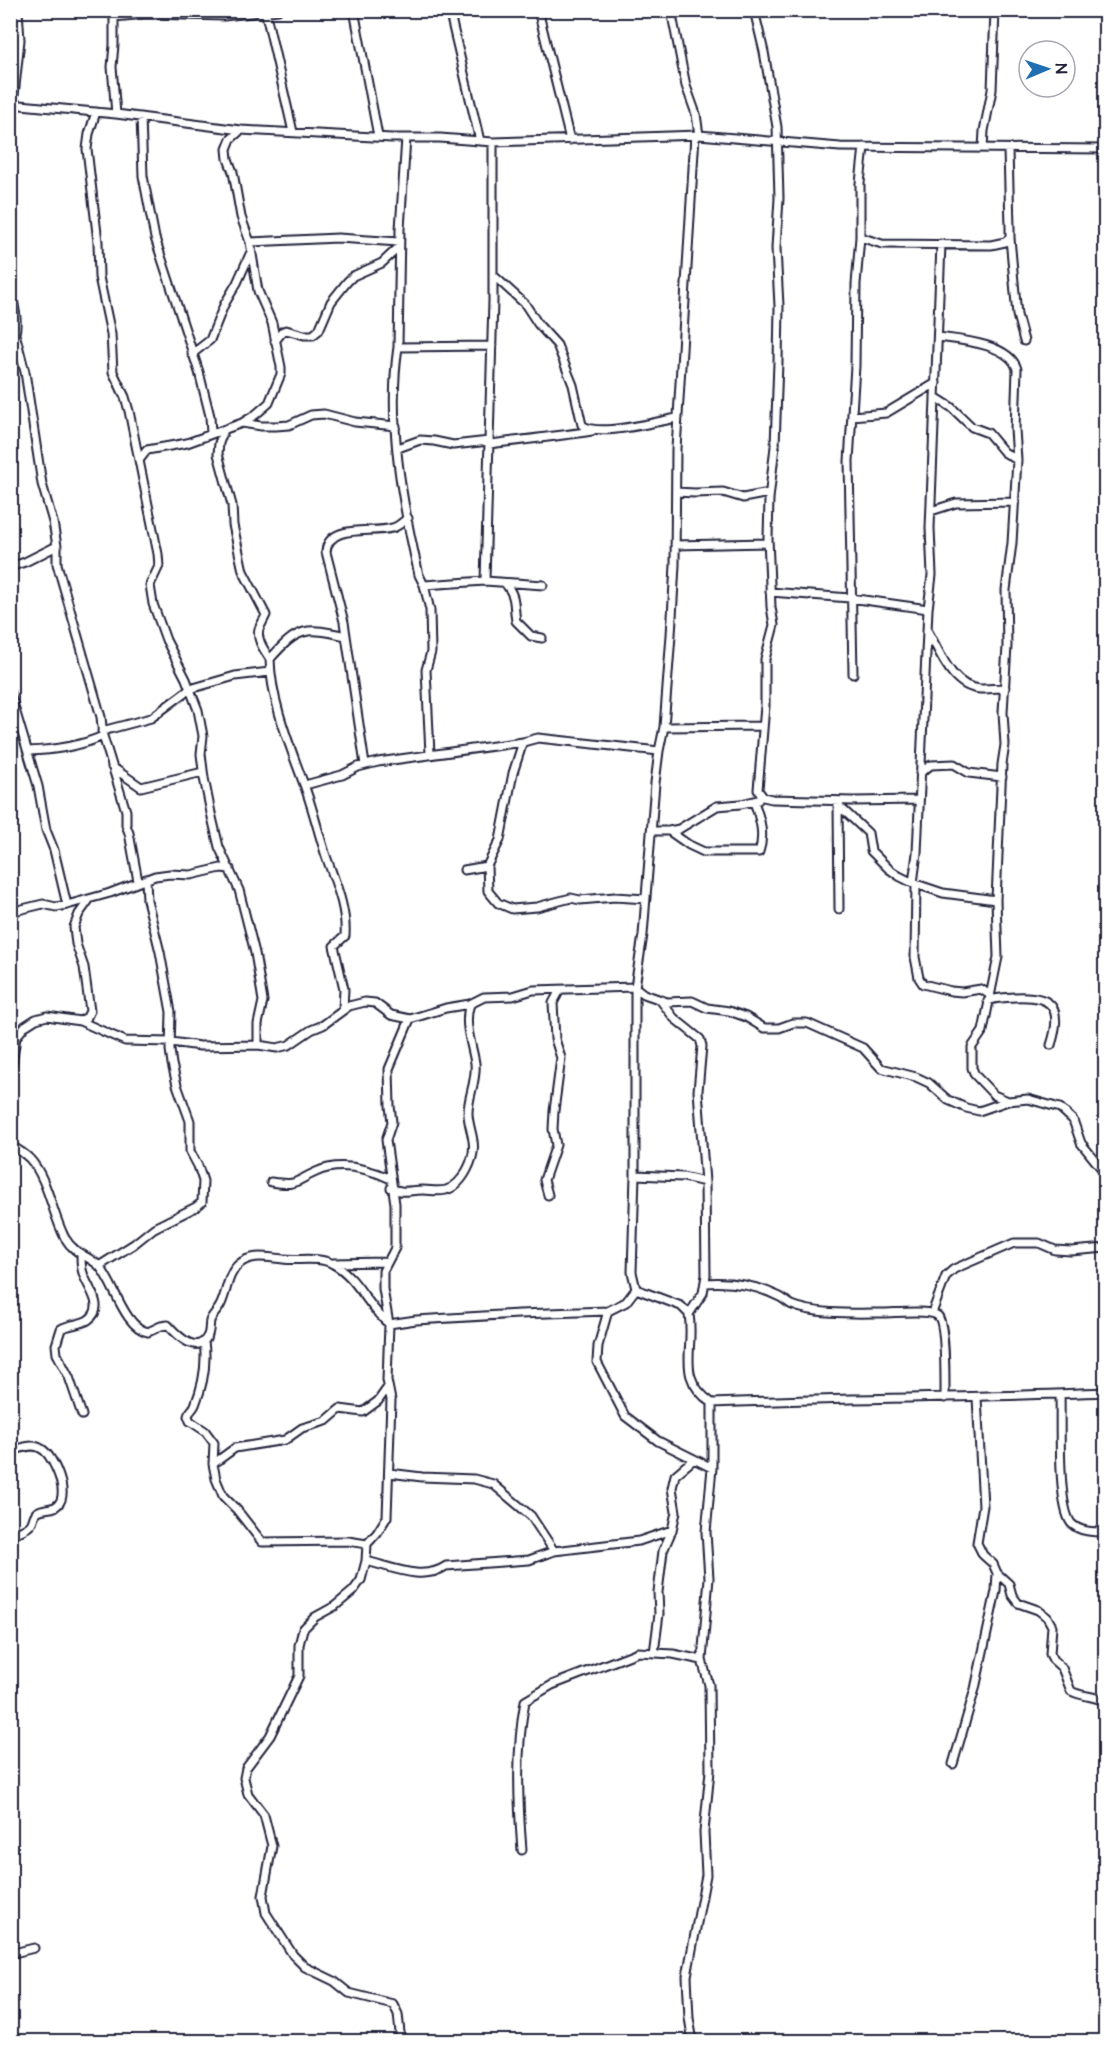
<svg xmlns="http://www.w3.org/2000/svg" width="1116" height="2052" font-family="'Architects Daughter',sans-serif">
<style>
.lines{fill:none;stroke-linecap:round;stroke-linejoin:round}
.minor-casing{stroke:#22223b;stroke-width:11}
.minor{stroke:#fff;stroke-width:7}
</style>
<rect width="100%" height="100%" fill="#fff"/>
<filter id="ink" filterUnits="userSpaceOnUse"><feTurbulence type="fractalNoise" baseFrequency=".0167" numOctaves="2"/><feDisplacementMap in="SourceGraphic" scale="12" xChannelSelector="R" yChannelSelector="G"/><feConvolveMatrix kernelMatrix="1 2 1 2 8 2 1 2 1" color-interpolation-filters="sRGB"/></filter>
<g filter="url(#ink)">
<g class="lines">
<defs>
<path id="minor" d="M 114,10 L 114,45 L 112,67 L 116,114
M 265,10 L 293,132
M 354,10 L 378,136
M 449,10 L 480,141
M 538,10 L 570,140
M 671,10 L 686,86 L 696,114 L 699,135
M 754,10 L 764,52 L 777,127 L 779,198 L 776,248 L 779,306 L 778,362 L 775,446 L 769,499 L 768,538 L 771,607 L 774,625 L 765,659 L 765,706 L 758,790 L 763,797 L 772,799 L 853,801 L 918,800
M 114,17 L 146,14 L 224,16 L 278,10
M 10,104 L 116,114 L 241,130 L 392,138 L 440,138 L 493,142 L 699,135 L 840,147 L 1106,149
M 13,105 L 20,40 L 18,10
M 96,112 L 89,134 L 87,149 L 98,242 L 99,277 L 111,334 L 113,372 L 125,397 L 129,411 L 158,554 L 159,566 L 150,585 L 153,604 L 166,640 L 186,679 L 198,710 L 203,736 L 201,754 L 204,778 L 211,813 L 219,847 L 239,890 L 255,953 L 263,1001 L 258,1024 L 258,1045
M 141,117 L 143,176 L 155,238 L 199,372 L 210,416 L 211,434
M 241,130 L 231,139 L 227,149 L 228,159 L 233,172 L 241,217 L 250,242 L 258,291 L 272,323 L 281,367 L 281,374 L 269,403 L 255,415 L 242,423
M 695,135 L 676,449 L 675,565 L 671,635 L 664,727 L 659,751 L 655,783 L 643,935 L 635,987 L 635,1175 L 632,1272 L 636,1289 L 681,1306 L 689,1314 C 695,1351 675,1377 712,1403 C 843,1398 974,1398 1106,1392
M 406,138 L 400,229 L 398,347 C 387,421 402,502 419,575 L 424,585 L 430,610 L 431,652 L 426,670 L 430,754
M 983,148 L 984,131 L 992,90 L 995,10
M 860,237 L 882,244 L 991,245 L 1005,242 L 1010,238 L 1010,228 L 1008,149
M 1010,238 L 1017,315 L 1024,341
M 250,242 L 338,238 L 399,242
M 493,275 L 525,304 L 538,324 L 557,345 L 573,385 L 582,425 C 598,438 656,421 678,418
M 10,289 C 15,307 21,329 10,345
M 938,337 C 961,340 1010,344 1017,369 L 1015,429 L 1017,460 L 1012,543 L 1006,590 L 1007,646 L 1003,712 L 1005,745 L 1002,764 L 996,900 L 998,957 L 983,1031 L 972,1047 L 972,1068 L 975,1075 L 994,1095 L 1008,1101 L 1028,1099 L 1060,1108 L 1073,1120 L 1081,1143 L 1106,1174
M 275,341 L 283,331 L 286,330 L 304,335 L 313,335 L 319,330 L 331,302 L 347,282 L 353,276 L 382,263 L 399,247
M 398,347 L 492,346
M 192,354 L 210,340 L 224,305 L 237,283 L 250,254
M 935,397 L 951,407 L 972,427 L 988,433 L 1004,452 L 1017,460
M 852,416 L 886,413 L 936,383
M 224,430 L 219,443 L 218,454 L 232,505 L 233,525 L 243,571 L 266,615 C 264,620 261,624 259,629 C 256,640 265,651 270,659
M 489,444 C 523,440 558,436 592,431
M 398,448 L 420,440 L 434,441 L 453,445 L 489,441
M 140,459 L 147,450 L 187,443 L 242,423 L 261,426 L 276,426 L 289,425 L 311,415 L 324,414 L 355,422 L 396,426
M 676,492 L 695,493 L 723,492 L 743,498 L 769,493
M 931,511 L 956,503 L 1015,502
M 675,545 L 768,543
M 57,546 L 57,564 L 101,717 L 103,736 L 126,811 L 126,825 L 129,833 L 138,881
M 10,567 L 25,562 L 57,546 L 53,522 L 42,484 L 25,372 L 16,337
M 485,581 L 493,301 L 493,142
M 505,583 C 517,598 513,603 516,621 L 531,636 L 542,638
M 424,585 L 485,581 L 543,585
M 770,592 L 850,598 L 928,609
M 927,630 C 940,651 951,687 980,689 C 988,689 997,688 1005,688
M 853,674 L 849,461 L 855,366 L 856,284 L 860,237 L 860,183 L 864,147
M 10,693 L 38,786 L 46,830 L 54,850 L 67,905
M 664,727 L 762,726
M 102,731 L 151,718 L 190,689 L 235,676 L 270,672
M 28,751 C 54,750 78,747 103,736
M 365,765 L 344,622 L 326,552 C 328,523 371,534 392,528 C 398,527 402,522 408,518
M 112,767 L 141,787 L 203,772
M 920,773 L 931,765 L 954,764 L 969,773 L 1002,777
M 305,785 L 342,775 L 358,767 L 378,762 L 523,742 L 538,738 L 659,751
M 838,804 L 839,909
M 838,805 L 868,833 L 871,851 L 889,869 L 899,876 L 913,883 L 943,893 L 996,900
M 651,831 L 669,831 L 679,829 L 717,806 L 741,804 L 758,800
M 669,831 L 689,845 L 704,852 L 759,852 C 765,835 760,818 754,802
M 487,866 L 488,891 L 498,903 L 512,909 L 537,907 L 571,898 L 580,900 L 615,897 L 646,899
M 464,870 L 487,866 L 500,840 L 513,773 L 523,742
M 913,883 L 917,853 L 928,609 L 932,575 L 930,528 L 941,244
M 916,884 L 915,957 L 919,978 L 923,984 L 951,991 L 962,992 L 981,989 L 990,995
M 10,912 L 43,904 L 56,907 L 67,905 L 110,893 L 155,876 L 170,874 L 191,875 L 221,868 L 230,869
M 661,1001 L 674,1018 L 700,1039 L 702,1046 L 698,1091 L 705,1182 L 706,1275 L 703,1293 L 689,1314
M 988,1001 C 997,997 1005,998 1015,997 C 1053,995 1063,1008 1051,1045
M 343,1009 L 344,989 L 334,946 L 345,936 C 347,908 335,882 326,856 C 318,832 312,805 303,782 C 289,743 271,701 270,659 C 298,627 306,627 346,636
M 80,1021 L 87,1017 L 90,1011 L 84,967 L 76,944 L 74,927 L 79,914 L 89,900
M 10,1081 L 16,1037 L 25,1026 L 36,1019 L 47,1016 L 80,1021 L 125,1041 L 171,1042 L 200,1046 L 258,1045 L 277,1048 L 289,1045 L 311,1030 L 323,1025 L 349,1006 L 365,1002 L 375,1003 L 391,1015 L 410,1019 L 446,1008 L 470,1004
M 10,1145 C 17,1149 24,1153 29,1158 C 48,1178 52,1214 65,1238 C 75,1255 90,1256 100,1267 C 115,1285 124,1327 148,1332 L 161,1326 L 168,1325 C 177,1335 198,1357 208,1335 C 210,1330 209,1326 210,1321 C 212,1315 217,1312 220,1306 C 227,1293 227,1274 239,1264 C 252,1253 268,1258 283,1259 C 298,1261 319,1256 333,1264 C 358,1277 367,1307 389,1324 L 416,1320 L 519,1314 L 608,1311 L 626,1302 L 636,1289
M 635,1175 L 683,1177 L 705,1182
M 271,1182 C 299,1186 293,1182 316,1172 C 340,1161 369,1169 391,1179
M 391,1188 C 404,1194 409,1190 423,1190 C 431,1190 437,1192 446,1190 C 463,1185 476,1158 473,1141 C 472,1132 468,1123 468,1113 C 468,1096 477,1081 475,1063 C 472,1044 463,1023 470,1004 L 484,997 L 513,996 L 533,990 L 635,987 L 644,994 L 667,1002 L 692,1001 L 707,1008 L 729,1011 L 746,1017 L 764,1028 L 779,1028 L 793,1023 L 807,1023 L 863,1048 L 881,1068 L 916,1077 L 929,1083 L 948,1100 L 966,1108 L 979,1111 L 1008,1101
M 548,1195 L 544,1180 L 556,1145 L 553,1129 L 554,1111 L 561,1058 L 555,1039 L 553,1003 L 560,990
M 81,1255 C 81,1261 81,1268 83,1273 C 87,1288 107,1307 88,1320 C 80,1325 69,1324 61,1329 L 56,1345 L 57,1354 L 69,1377 L 82,1415
M 333,1263 L 386,1262
M 99,1266 L 134,1244 L 154,1228 L 196,1207 L 202,1202 L 203,1181 L 198,1166 L 190,1151 L 190,1121 L 177,1085 L 172,1064 L 170,1050 L 171,1012 L 160,952 L 147,900 L 146,879
M 705,1283 C 732,1281 756,1285 780,1297 C 784,1299 788,1303 792,1305 C 816,1315 858,1313 884,1313 C 895,1313 931,1309 938,1316 C 946,1324 945,1384 945,1398
M 608,1311 L 598,1346 L 597,1362 L 625,1416 L 658,1441 L 712,1468
M 932,1313 L 946,1276 L 954,1269 L 1014,1243 L 1039,1243 L 1055,1250 L 1071,1251 L 1106,1248
M 204,1341 C 207,1363 204,1383 195,1405 C 193,1410 189,1411 188,1416 L 190,1421 L 205,1431 L 214,1443 L 213,1464 L 216,1479 L 223,1496 L 237,1510 L 262,1542 L 348,1541 L 367,1544
M 1060,1394 C 1061,1421 1057,1504 1071,1523 C 1079,1532 1094,1532 1106,1532
M 10,1452 C 19,1449 29,1444 38,1447 C 52,1452 66,1486 61,1500 C 56,1512 45,1506 37,1512 C 33,1515 34,1520 31,1524 C 27,1530 16,1532 10,1536
M 213,1464 L 235,1448 L 285,1440 L 302,1428 L 326,1421 L 340,1409 L 363,1412 L 378,1401 L 388,1387
M 389,1473 L 422,1477 L 474,1479 L 493,1484 L 531,1516 L 554,1551
M 366,1561 C 392,1567 423,1582 446,1566 L 529,1560 L 554,1551 L 639,1541 L 672,1530
M 997,1573 L 1009,1584 L 1012,1595 L 1018,1603 L 1038,1610 L 1047,1617 L 1052,1626 L 1050,1654 L 1053,1660 L 1062,1668 L 1071,1691 C 1082,1697 1093,1695 1106,1702
M 654,1653 L 659,1614 L 658,1592 L 663,1551 L 672,1530 L 676,1512 L 672,1488 L 675,1475 L 694,1459
M 953,1764 L 975,1689 L 996,1591 L 997,1573 L 993,1564 L 983,1555 L 977,1543 L 983,1506 L 977,1398
M 522,1850 C 518,1800 516,1750 525,1701 L 552,1685 L 638,1652 L 673,1654 L 702,1660
M 10,1954 L 34,1948
M 401,2042 L 398,2014 L 393,2004 L 349,1993 L 334,1981 L 305,1967 L 293,1955 L 266,1913 L 263,1896 L 272,1846 L 264,1815 L 248,1794 L 244,1778 L 246,1768 L 270,1736 L 299,1676 L 299,1645 L 303,1629 L 315,1617 L 335,1606 L 353,1591 L 361,1580 L 366,1561 L 367,1544 L 377,1533 L 387,1517 L 391,1400 L 387,1380 L 389,1324 L 383,1289 L 383,1271 L 395,1248 L 395,1204 L 386,1140 L 392,1122 L 390,1106 L 389,1069 L 410,1019
M 693,2042 L 689,2018 L 687,1976 L 706,1875 L 704,1832 L 710,1771 L 709,1685 L 702,1660 L 709,1578 L 706,1532 L 712,1468 L 712,1403"/>
</defs>
<use href="#minor" class="minor-casing"/>
<use href="#minor" class="minor"/>
</g>
</g>
<rect width="1116" height="2052" fill="none" stroke="#fff" stroke-width="36"/>
<rect x="18" y="18" width="1080" height="2016" fill="none" stroke="#22223b" stroke-width="2" filter="url(#ink)"/>
<g transform="translate(1047 69) rotate(88)"><circle r="28" fill="#ffffff" stroke="#a7a7b1" stroke-width="1.5"/>
<path d="M0-4.5L10 22L0 15L-10 22Z" fill="#1f6fb2"/>
<text y="-9" font-size="16" font-weight="bold" text-anchor="middle" fill="#22223b">N</text>
</g>
</svg>
